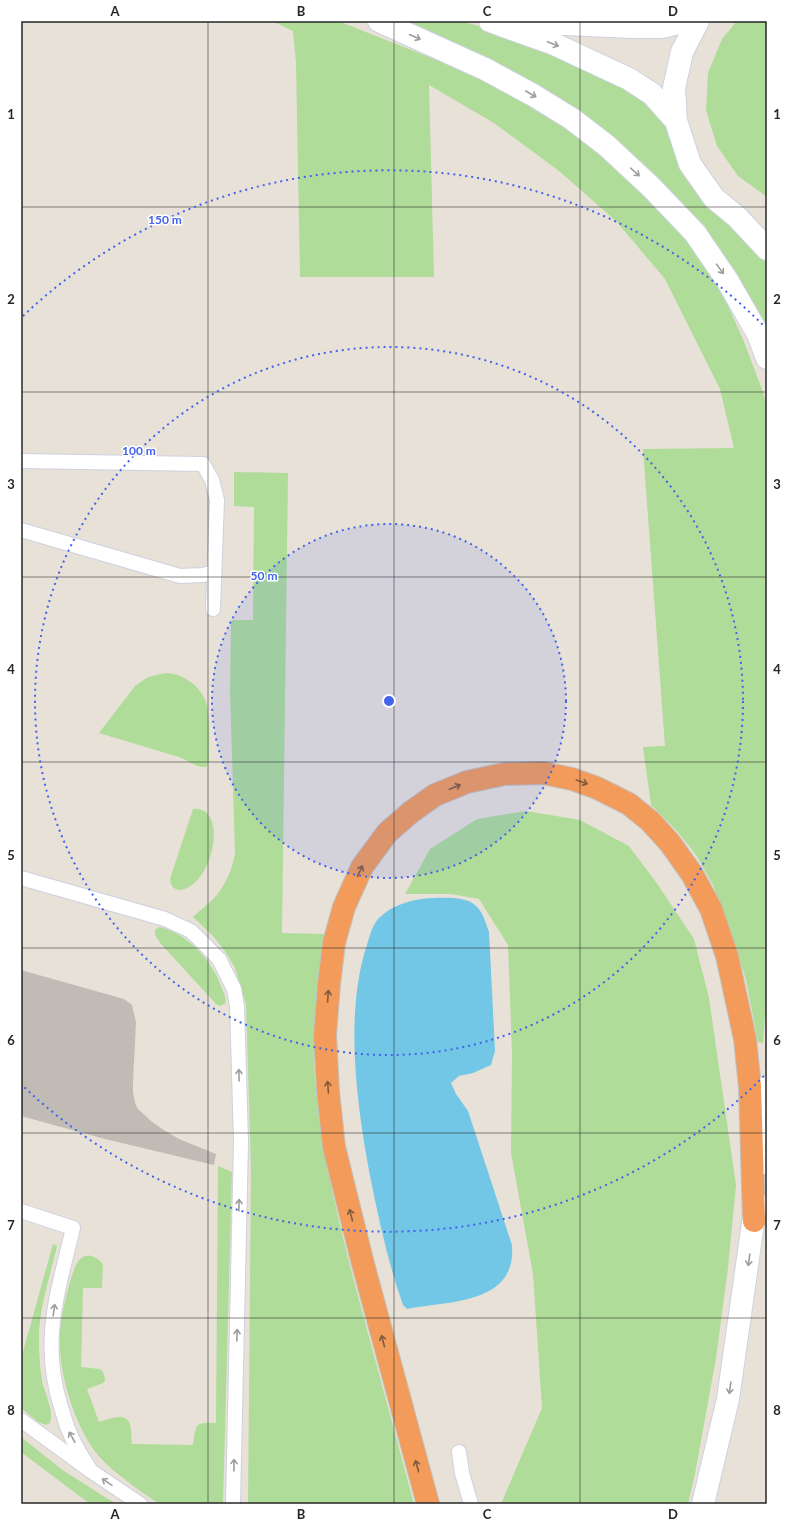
<svg xmlns="http://www.w3.org/2000/svg" width="788" height="1525" font-family="Lato,sans-serif">
<style>
.green{fill:#afdc98}
.water{fill:#71c7e5}
.building{fill:#c0bbb5}
.lines{fill:none;stroke-linecap:round;stroke-linejoin:round}
.service-casing{stroke:#ced1df;stroke-width:16}
.secondary-casing{stroke:#ced1df;stroke-width:24}
.motorway-casing{stroke:#c2c2c2;stroke-width:24}
.service{stroke:#fff;stroke-width:14}
.secondary{stroke:#fff;stroke-width:22}
.motorway{stroke:#f29b5a;stroke-width:22}
.oneway{stroke:#9d9d9d}
.oneway2{stroke:#825b3d}
.grid{fill:none;stroke:#262626;stroke-width:1;stroke-opacity:0.55}
.ring{fill:none;stroke:#4263ec;stroke-width:2;stroke-dasharray:2 4}
.centre{fill:#4263ec;stroke:#fff;stroke-width:2}
.ring-label{font-size:12px;text-anchor:middle;font-weight:bold;fill:#4263ec;stroke:#fff;stroke-width:3;stroke-linejoin:round;paint-order:stroke}
.neatline{fill:none;stroke:#262626;stroke-width:1.5}
.grid-label{font-size:13px;text-anchor:middle;font-weight:bold;fill:#262626}
</style>
<rect width="100%" height="100%" fill="#e8e1d8"/>
<path class="green" d="M 272,21 L 338,21 L 482,78 L 527,102 L 601,154 L 642,193 L 686,239 L 718,284 L 743,339 L 763,392 L 767,407 L 767,988 L 763,1043 L 758,1042 L 746,980 L 737,950 L 713,885 L 696,855 L 677,831 L 651,805 L 643,747 L 665,746 L 643,449 L 734,448 L 720,389 L 665,279 L 616,221 L 559,171 L 494,123 L 429,85 L 434,277 L 300,277 L 296,62 L 293,31 Z
M 394,21 L 459,21 L 475,25 L 551,52 L 593,71 L 646,100 L 668,126 L 767,263 L 767,333 L 658,181 Z
M 737,21 L 767,21 L 767,197 L 738,176 L 717,146 L 706,110 L 708,73 L 722,39 Z
M 234,472 L 288,473 L 282,933 L 325,934 C 320,975 313,1018 314,1060 C 317,1134 335,1205 353,1277 C 373,1353 394,1428 414,1504 L 248,1504 L 251,1168 L 246,1004 L 235,968 L 225,951 L 213,936 L 193,917 C 200,910 210,903 216,896 C 226,884 233,868 235,853 L 230,690 L 231,620 L 253,620 L 254,507 L 234,506 Z
M 166,673 C 183,674 200,685 206,702 C 210,715 209,746 209,761 L 206,767 C 196,768 188,760 179,757 L 99,733 L 135,686 L 148,677 Z
M 193,809 C 230,805 213,888 179,890 C 173,889 171,886 170,879 Z
M 526,811 L 580,820 L 629,846 L 658,885 L 694,939 L 709,998 L 736,1185 L 728,1268 L 716,1358 L 695,1474 L 688,1504 L 501,1504 L 542,1408 L 533,1274 L 511,1153 L 512,1053 L 508,945 L 479,899 L 451,894 L 405,894 L 430,849 L 477,819 Z
M 159,927 C 187,933 212,960 221,986 C 223,992 227,998 225,1004 L 220,1006 L 216,1004 L 161,944 L 155,935 L 155,930 Z
M 218,1166 L 232,1172 L 223,1504 C 209,1504 195,1504 181,1504 C 175,1504 168,1505 162,1504 C 156,1503 133,1486 127,1481 C 115,1472 103,1462 94,1450 C 73,1421 57,1368 60,1332 C 62,1312 67,1289 74,1270 C 80,1253 91,1251 103,1264 L 102,1288 L 83,1288 L 81,1367 L 100,1369 C 104,1372 105,1377 105,1381 L 103,1383 L 87,1389 L 99,1422 C 107,1420 123,1412 129,1422 C 132,1427 131,1438 132,1444 L 193,1445 C 196,1425 194,1422 216,1423 Z
M 53,1244 L 57,1246 C 50,1277 38,1310 39,1342 C 39,1355 40,1368 42,1381 C 45,1394 54,1410 50,1423 L 46,1425 L 38,1422 L 21,1408 L 21,1359 Z
M 21,1437 L 64,1471 L 116,1504 L 90,1504 L 21,1452 Z"/>
<path class="water" d="M 432,898 C 445,898 466,896 476,906 C 483,912 486,924 489,932 L 495,1051 L 491,1065 L 473,1073 L 459,1076 L 451,1083 L 456,1094 L 468,1111 L 512,1245 C 517,1305 447,1301 407,1309 L 403,1305 C 388,1263 379,1220 370,1176 C 357,1106 345,1020 365,951 C 369,940 371,926 379,918 C 393,904 414,899 432,898 Z"/>
<path class="building" d="M 21,970 L 124,999 L 132,1005 L 136,1022 L 133,1082 L 133,1092 L 135,1103 L 138,1109 L 151,1121 L 162,1129 L 179,1139 L 216,1154 L 214,1165 L 105,1139 L 21,1116 Z"/>
<g class="lines">
<defs>
<path id="service" d="M 21,461 L 203,464 L 212,480 L 217,500 L 213,609
M 21,530 L 180,576 L 203,575 L 214,572
M 21,878 L 165,919 L 191,931 L 219,959 L 234,989 L 237,1006 L 241,1141 L 233,1504
M 21,1211 L 73,1228 C 58,1292 40,1341 61,1407 C 64,1415 65,1423 69,1431 C 74,1445 83,1458 91,1471
M 21,1420 L 91,1471 L 140,1504
M 459,1452 L 462,1473 L 471,1504"/>
<path id="secondary" d="M 379,21 L 485,69 L 533,95 L 572,119 L 607,146 L 651,187 L 695,233 L 727,280 L 758,334 L 767,358
M 490,21 L 554,44 L 629,79 L 652,94 L 676,121
M 519,21 L 542,23 L 632,27 L 662,27 L 686,21
M 698,21 L 682,52 L 674,88 L 676,121 L 690,164 L 714,198 L 737,217 L 767,249
M 760,1164 L 767,1087
M 703,1504 L 728,1399 L 756,1202"/>
<path id="motorway" d="M 428,1504 L 363,1264 L 334,1147 L 328,1091 L 325,1035 L 329,984 L 334,943 L 344,907 L 362,867 L 387,833 L 411,812 L 435,795 L 467,782 L 504,774 L 543,773 L 572,779 L 597,788 L 629,804 L 650,821 L 670,843 L 692,874 L 711,909 L 727,956 L 745,1039 L 750,1087 L 754,1221"/>
</defs>
<use href="#service" class="service-casing"/>
<use href="#secondary" class="secondary-casing"/>
<use href="#motorway" class="motorway-casing"/>
<use href="#service" class="service"/>
<use href="#secondary" class="secondary"/>
<use href="#motorway" class="motorway"/>
</g>
<defs><path id="oneway-shaft" d="M-6 0H5M1.5-3L5.5 0L1.5 3" fill="none" stroke-width="1.6" stroke-linecap="round" stroke-linejoin="round"/></defs>
<g class="oneway">
<use href="#oneway-shaft" transform="translate(415 37) rotate(24)"/>
<use href="#oneway-shaft" transform="translate(553 44) rotate(21)"/>
<use href="#oneway-shaft" transform="translate(531 94) rotate(30)"/>
<use href="#oneway-shaft" transform="translate(635 172) rotate(42)"/>
<use href="#oneway-shaft" transform="translate(720 269) rotate(55)"/>
<use href="#oneway-shaft" transform="translate(239 1075) rotate(-91)"/>
<use href="#oneway-shaft" transform="translate(239 1205) rotate(-89)"/>
<use href="#oneway-shaft" transform="translate(749 1260) rotate(98)"/>
<use href="#oneway-shaft" transform="translate(54 1310) rotate(-82)"/>
<use href="#oneway-shaft" transform="translate(237 1335) rotate(-89)"/>
<use href="#oneway-shaft" transform="translate(730 1388) rotate(98)"/>
<use href="#oneway-shaft" transform="translate(72 1437) rotate(-119)"/>
<use href="#oneway-shaft" transform="translate(234 1465) rotate(-89)"/>
<use href="#oneway-shaft" transform="translate(107 1482) rotate(-146)"/>
</g>
<g class="oneway2">
<use href="#oneway-shaft" transform="translate(582 782) rotate(20)"/>
<use href="#oneway-shaft" transform="translate(455 787) rotate(-23)"/>
<use href="#oneway-shaft" transform="translate(360 871) rotate(-64)"/>
<use href="#oneway-shaft" transform="translate(328 996) rotate(-86)"/>
<use href="#oneway-shaft" transform="translate(328 1087) rotate(-94)"/>
<use href="#oneway-shaft" transform="translate(351 1215) rotate(-104)"/>
<use href="#oneway-shaft" transform="translate(383 1341) rotate(-105)"/>
<use href="#oneway-shaft" transform="translate(417 1466) rotate(-105)"/>
</g>
<path class="grid" d="M 208,21 L 208,1504M 394,21 L 394,1504M 580,21 L 580,1504M 21,207 L 767,207M 21,392 L 767,392M 21,577 L 767,577M 21,762 L 767,762M 21,948 L 767,948M 21,1133 L 767,1133M 21,1318 L 767,1318"/>
<circle cx="389" cy="701" r="177" fill="#4263ec" fill-opacity=".12"/>
<g class="ring">
<circle cx="389" cy="701" r="177"/>
<circle cx="389" cy="701" r="354"/>
<path d="M764 1076A531 531 0 0 1 23 1086M23 316A531 531 0 0 1 764 326"/>
</g>
<circle cx="389" cy="701" r="6" class="centre"/>
<g class="ring-label">
<text x="165" y="224">150 m</text>
<text x="139" y="455">100 m</text>
<text x="264" y="580">50 m</text>
</g>
<rect width="788" height="1525" fill="none" stroke="#ffffff" stroke-width="44"/>
<rect x="22" y="22" width="744" height="1481" class="neatline"/>
<g class="grid-label">
<text x="115" y="16">A</text>
<text x="301" y="16">B</text>
<text x="487" y="16">C</text>
<text x="673" y="16">D</text>
<text x="11" y="119">1</text>
<text x="777" y="119">1</text>
<text x="11" y="304">2</text>
<text x="777" y="304">2</text>
<text x="11" y="489">3</text>
<text x="777" y="489">3</text>
<text x="11" y="674">4</text>
<text x="777" y="674">4</text>
<text x="11" y="860">5</text>
<text x="777" y="860">5</text>
<text x="11" y="1045">6</text>
<text x="777" y="1045">6</text>
<text x="11" y="1230">7</text>
<text x="777" y="1230">7</text>
<text x="11" y="1415">8</text>
<text x="777" y="1415">8</text>
<text x="115" y="1519">A</text>
<text x="301" y="1519">B</text>
<text x="487" y="1519">C</text>
<text x="673" y="1519">D</text>
</g>
</svg>
